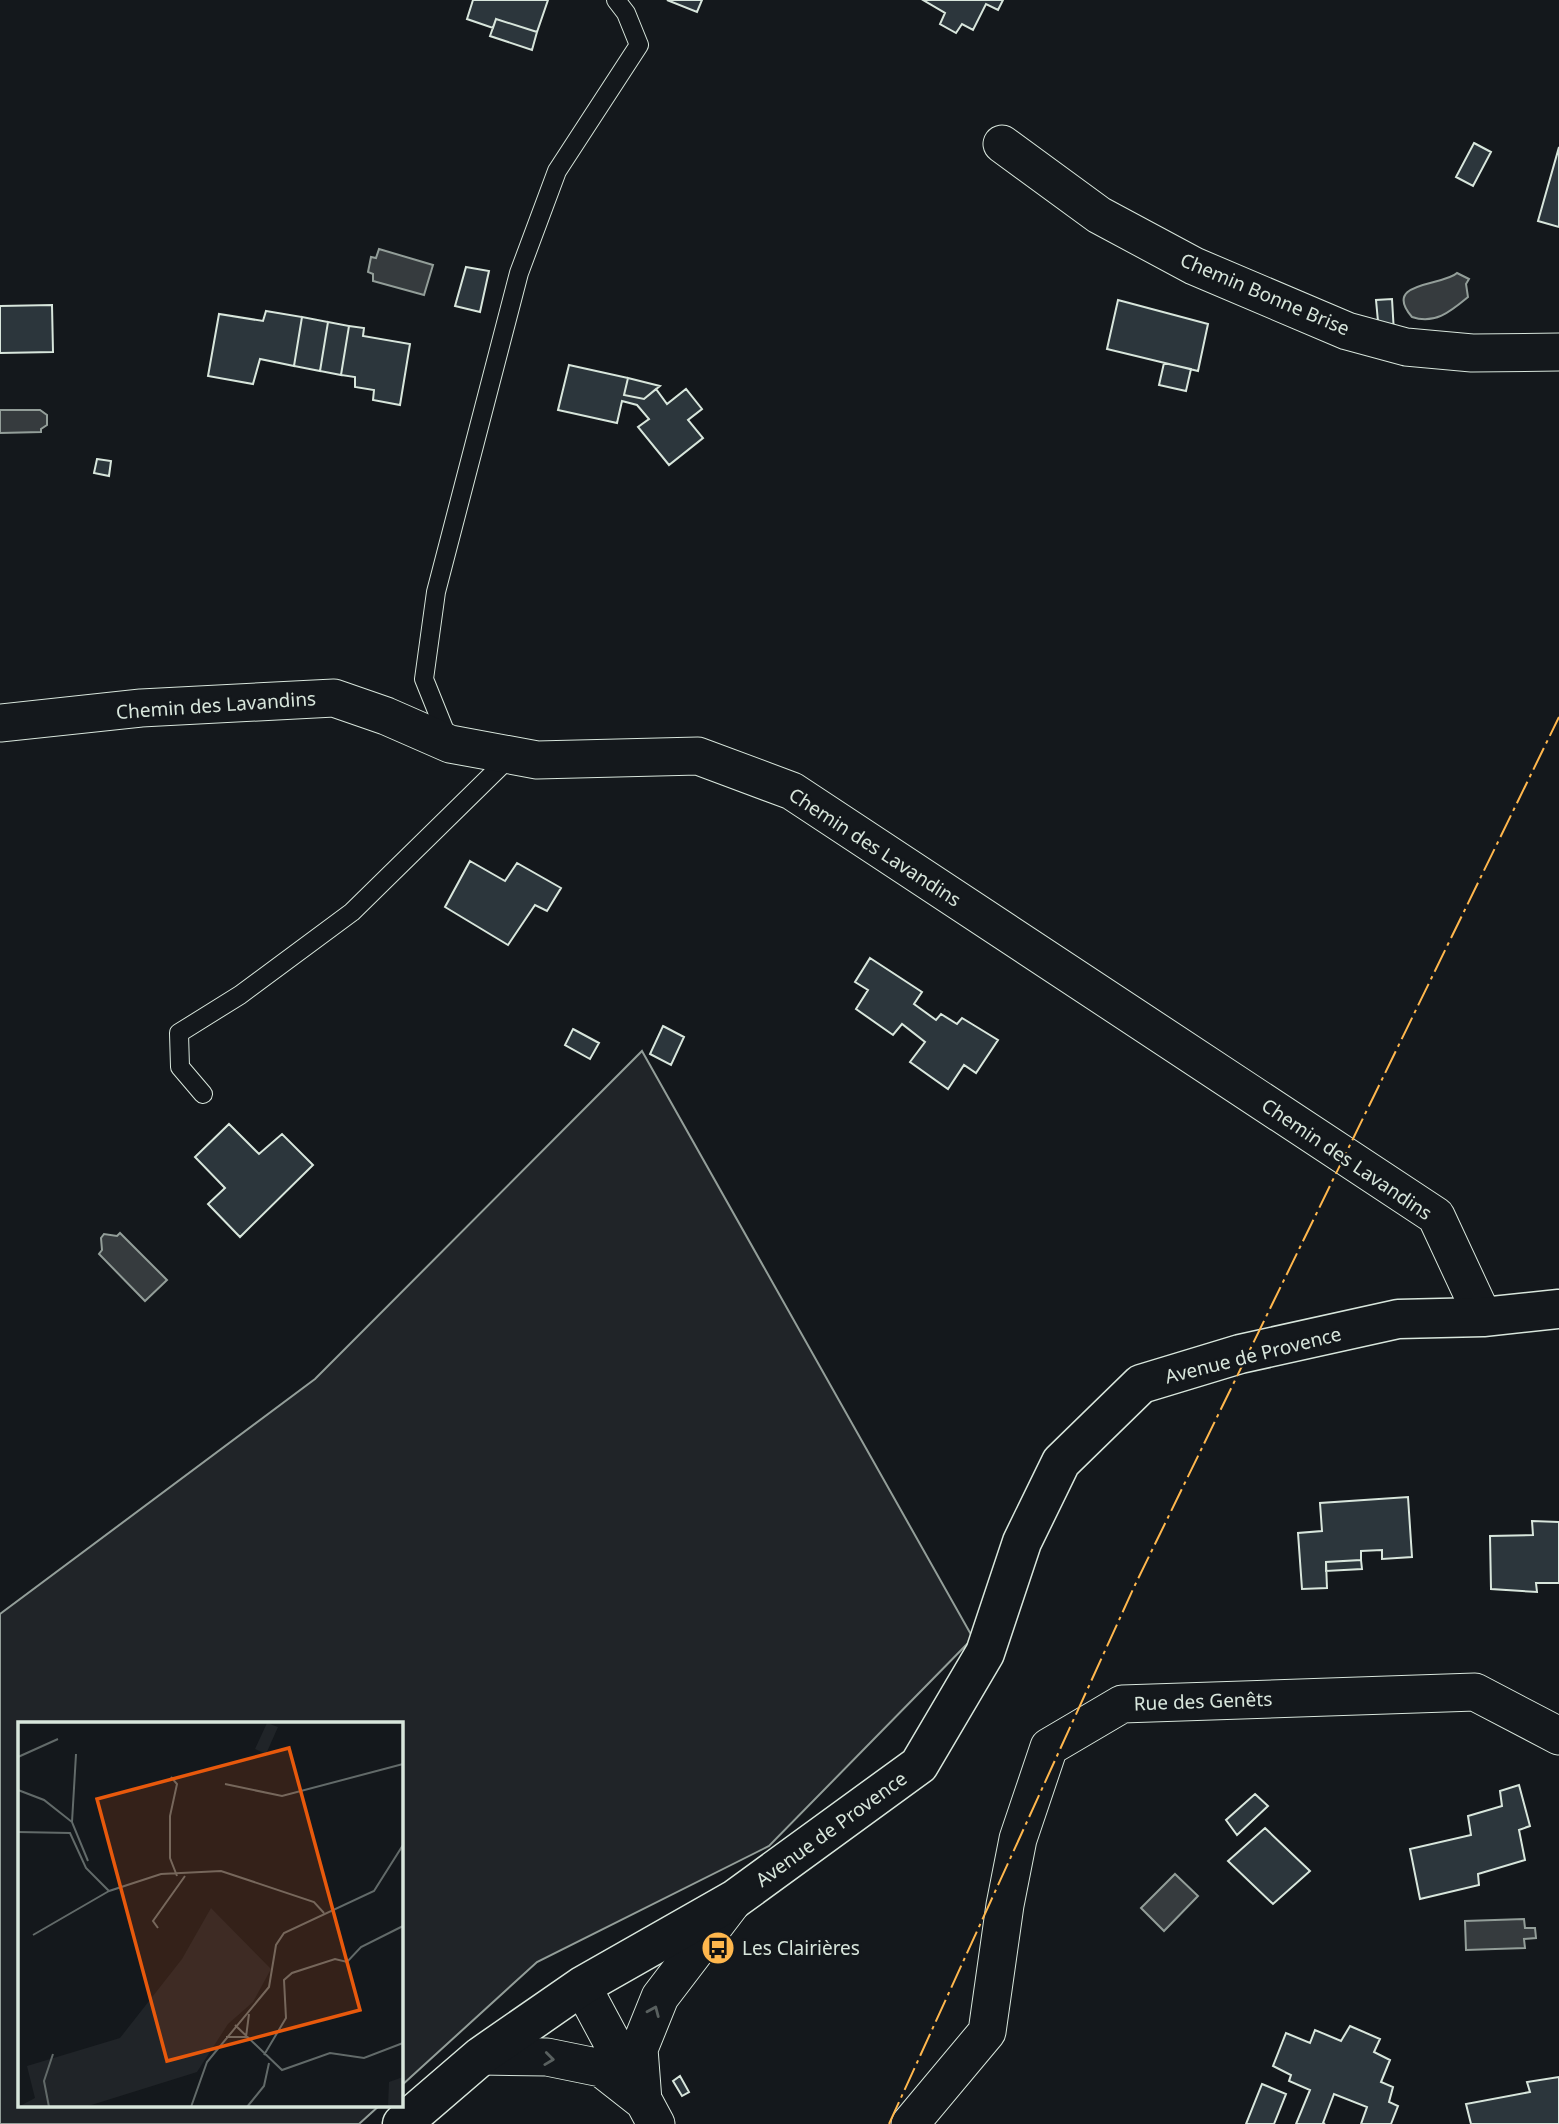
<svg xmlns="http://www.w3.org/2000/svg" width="1559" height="2124" font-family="'Noto Sans',sans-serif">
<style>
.green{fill:#202428;stroke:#939e99;stroke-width:2}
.water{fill:#363b3e;stroke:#939e99;stroke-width:2}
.building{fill:#2c363c;stroke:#d8e6dc;stroke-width:2}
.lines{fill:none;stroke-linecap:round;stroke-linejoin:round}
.service-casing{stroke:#d8e6dc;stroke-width:20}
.minor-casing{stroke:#d8e6dc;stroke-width:39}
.tertiary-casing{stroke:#d8e6dc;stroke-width:41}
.service{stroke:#14181c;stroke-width:18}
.minor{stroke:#14181c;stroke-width:37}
.tertiary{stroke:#14181c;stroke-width:38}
.power{stroke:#ffb74d;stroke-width:2;stroke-dasharray:24 5 3.5 5;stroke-linecap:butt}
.oneway{stroke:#59605f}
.labels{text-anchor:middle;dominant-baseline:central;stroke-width:5;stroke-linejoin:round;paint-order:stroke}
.street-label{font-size:19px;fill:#d8e6dc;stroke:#14181c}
.poi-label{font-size:19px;fill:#d8e6dc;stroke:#14181c;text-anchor:start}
.inset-road{fill:none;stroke:#626a69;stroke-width:2}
.view{fill:#e8590c;fill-opacity:0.15;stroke:#e8590c;stroke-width:3.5}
.inset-edge{fill:none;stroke:#d8e6dc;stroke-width:3.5}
</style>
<rect width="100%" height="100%" fill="#14181c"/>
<path class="green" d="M 642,1051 L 973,1638 L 769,1846 L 537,1962 L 401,2086 L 401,1723 L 19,1723 L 19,2105 L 380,2105 L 359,2124 L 0,2124 L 0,1614 L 315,1379 Z"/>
<path class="water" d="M 379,249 L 433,265 L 424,295 L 373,281 L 373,274 L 368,272 L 371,257 L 376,258 Z
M 1457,273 L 1469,279 L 1466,284 L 1468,297 C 1451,311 1435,325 1412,317 C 1381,281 1444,286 1457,273 Z
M 0,410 L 40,410 L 47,415 L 47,425 L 41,429 L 41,432 L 0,433 Z
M 120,1233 L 167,1280 L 145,1301 L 99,1254 L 102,1250 L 101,1238 L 104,1234 L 117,1236 Z
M 1175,1874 L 1198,1896 L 1164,1931 L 1141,1908 Z
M 1524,1919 L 1525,1928 L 1535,1928 L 1536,1938 L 1524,1939 L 1525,1948 L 1466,1950 L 1465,1921 Z"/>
<path class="building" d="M 473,0 L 548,0 L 537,32 L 496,19 L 493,28 L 467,19 Z
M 667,0 L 702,0 L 697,12 Z
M 923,0 L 1003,0 L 998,10 L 986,4 L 973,30 L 962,24 L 956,33 L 940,24 L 945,13 Z
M 496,19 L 537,32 L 532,50 L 490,36 Z
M 1474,143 L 1491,152 L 1473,186 L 1456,177 Z
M 1559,147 L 1559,227 L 1538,221 Z
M 466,267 L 489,271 L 480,312 L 455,306 Z
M 1392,299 L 1394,333 L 1379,332 L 1376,300 Z
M 1118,300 L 1208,324 L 1198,371 L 1107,349 Z
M 52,305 L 53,352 L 0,353 L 0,306 Z
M 266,311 L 302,317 L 294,366 L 260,359 L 253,384 L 208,376 L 219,314 L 263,321 Z
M 302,317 L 328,322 L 320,371 L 294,366 Z
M 328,322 L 349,326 L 341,375 L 320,371 Z
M 349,326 L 364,328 L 363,336 L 410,344 L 400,405 L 373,400 L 374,390 L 355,387 L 355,377 L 341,375 Z
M 1164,363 L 1191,369 L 1186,391 L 1159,385 Z
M 569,365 L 628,378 L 624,395 L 644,399 L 656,389 L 667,404 L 686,389 L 702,409 L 688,420 L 703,438 L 669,465 L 638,427 L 649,419 L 637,405 L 622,401 L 617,423 L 558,410 Z
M 628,378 L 660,386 L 644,399 L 624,395 Z
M 97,459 L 111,461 L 109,476 L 94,473 Z
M 470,861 L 505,881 L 517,863 L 561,888 L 547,911 L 535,905 L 508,945 L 445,907 Z
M 870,958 L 922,992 L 914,1004 L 936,1020 L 941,1014 L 957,1024 L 962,1018 L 998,1040 L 976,1073 L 964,1065 L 948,1089 L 910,1062 L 925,1042 L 902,1024 L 893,1035 L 856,1009 L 868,990 L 855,982 Z
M 663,1026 L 684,1037 L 671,1065 L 650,1054 Z
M 573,1029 L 599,1043 L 590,1059 L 565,1045 Z
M 229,1124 L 259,1154 L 282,1134 L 313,1165 L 240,1237 L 208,1204 L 225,1188 L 195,1157 Z
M 1408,1497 L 1412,1557 L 1382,1559 L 1382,1550 L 1361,1551 L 1361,1560 L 1326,1562 L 1327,1588 L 1302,1589 L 1298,1533 L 1322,1531 L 1320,1503 Z
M 1532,1521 L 1559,1522 L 1559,1583 L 1536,1583 L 1537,1592 L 1491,1589 L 1490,1536 L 1533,1535 Z
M 1361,1560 L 1362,1569 L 1326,1571 L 1326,1562 Z
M 1519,1785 L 1530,1826 L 1519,1830 L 1525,1860 L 1478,1874 L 1479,1885 L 1420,1899 L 1410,1849 L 1471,1835 L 1468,1816 L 1502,1806 L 1500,1791 Z
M 1255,1794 L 1268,1806 L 1237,1835 L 1226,1820 Z
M 1265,1828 L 1310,1871 L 1273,1904 L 1228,1861 Z
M 1350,2026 L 1380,2039 L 1374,2052 L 1390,2060 L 1381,2082 L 1393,2087 L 1389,2102 L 1398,2106 L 1391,2124 L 1361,2124 L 1367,2107 L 1334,2094 L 1323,2123 L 1325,2124 L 1296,2124 L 1310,2090 L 1289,2081 L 1291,2075 L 1273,2066 L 1286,2033 L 1310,2043 L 1315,2030 L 1341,2041 Z
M 680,2076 L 689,2092 L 682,2096 L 673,2081 Z
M 1559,2077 L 1559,2124 L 1471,2124 L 1466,2104 L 1530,2092 L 1527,2082 Z
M 1262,2084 L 1286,2094 L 1274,2124 L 1246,2124 Z"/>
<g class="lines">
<defs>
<path id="service" d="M 449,741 L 424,679 L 436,592 L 519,273 L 557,171 L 639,45 L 626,13 L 616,0
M 203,1094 L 180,1067 L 179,1033 L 240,995 L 352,912 L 512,755"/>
<path id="minor" d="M 1002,144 L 1099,215 L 1194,266 L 1347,331 L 1406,347 L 1472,353 L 1559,352
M 0,723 L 141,708 L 334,698 L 386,716 L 450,744 L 537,760 L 698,756 L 792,791 L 1436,1216 L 1483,1317
M 582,1986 L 656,2124
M 481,2056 L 547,2057 L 601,2068 L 643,2101
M 643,2101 L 639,2049 L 660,1997 L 734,1900
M 910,2124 L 987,2032 L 1005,1905 L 1018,1839 L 1049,1747 L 1122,1704 L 1475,1692 L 1559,1736"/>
<path id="tertiary" d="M 402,2124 L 481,2056 L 582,1986 L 735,1899 L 919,1765 L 985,1653 L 1022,1542 L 1061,1462 L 1141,1384 L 1240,1354 L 1398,1319 L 1483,1317 L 1559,1309"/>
</defs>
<use href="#service" class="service-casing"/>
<use href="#minor" class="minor-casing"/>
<use href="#tertiary" class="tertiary-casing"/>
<use href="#service" class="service"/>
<use href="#minor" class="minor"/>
<use href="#tertiary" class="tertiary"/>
<path class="power" d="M 889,2124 L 1135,1585 L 1559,717"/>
</g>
<defs><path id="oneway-chevron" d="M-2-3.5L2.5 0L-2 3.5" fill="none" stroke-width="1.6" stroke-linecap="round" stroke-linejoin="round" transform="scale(1.75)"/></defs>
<g class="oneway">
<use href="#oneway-chevron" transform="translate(654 2011) rotate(-67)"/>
<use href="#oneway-chevron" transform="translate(549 2059) rotate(7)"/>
</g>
<defs>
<symbol id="bus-disc" viewBox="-11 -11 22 22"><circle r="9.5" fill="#ffb74d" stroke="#14181c"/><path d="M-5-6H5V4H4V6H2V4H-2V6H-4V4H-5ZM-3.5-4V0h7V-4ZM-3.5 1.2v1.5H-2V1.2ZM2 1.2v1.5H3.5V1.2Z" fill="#111"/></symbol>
</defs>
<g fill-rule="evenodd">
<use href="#bus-disc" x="699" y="1929" width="38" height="38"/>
</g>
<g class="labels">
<g class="street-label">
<text transform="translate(1265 294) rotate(23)">Chemin Bonne Brise</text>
<text transform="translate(216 705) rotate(-4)">Chemin des Lavandins</text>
<text transform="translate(875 847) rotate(33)">Chemin des Lavandins</text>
<text transform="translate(1347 1159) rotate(34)">Chemin des Lavandins</text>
<text transform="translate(1253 1355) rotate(-14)">Avenue de Provence</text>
<text transform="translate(1203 1701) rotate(-2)">Rue des Genêts</text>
<text transform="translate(831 1829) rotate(-36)">Avenue de Provence</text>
</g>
<g class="poi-label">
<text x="742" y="1948">Les Clairières</text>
</g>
</g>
<g transform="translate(18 1722)">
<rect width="385" height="385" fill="#14181c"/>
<path d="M 249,1 L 260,5 L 248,32 L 237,27 ZM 193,186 L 253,247 L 235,280 L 210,302 L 179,350 L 67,385 L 0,385 L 17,376 L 9,344 L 102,316 L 164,237 ZM 385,355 L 385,385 L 370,385 L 371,360 Z" fill="#202428"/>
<path class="inset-road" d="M 0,35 L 40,17M 153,55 L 159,62 L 152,94 L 152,136 L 159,154M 207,62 L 264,74 L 385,42M 0,68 L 26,78 L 54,100 L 70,139M 54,100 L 58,32M 0,110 L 52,111 L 68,146 L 91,169 L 143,152 L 203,149 L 296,180 L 306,191M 140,206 L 135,199 L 167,154M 15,213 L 91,169M 217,303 L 264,348 L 312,331 L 346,336 L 385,321M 208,315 L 228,315 L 231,292M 246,333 L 268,296 L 266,258 L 274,251 L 317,237 L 329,240 L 343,225 L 385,204M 31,385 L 26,359 L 35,332M 173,385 L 189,340 L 251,265 L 258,223 L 266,211 L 356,169 L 385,123M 229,385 L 246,364 L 251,341"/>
<path class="view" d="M 271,26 L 342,288 L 149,339 L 79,77 Z"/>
<rect width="385" height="385" class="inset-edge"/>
</g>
</svg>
